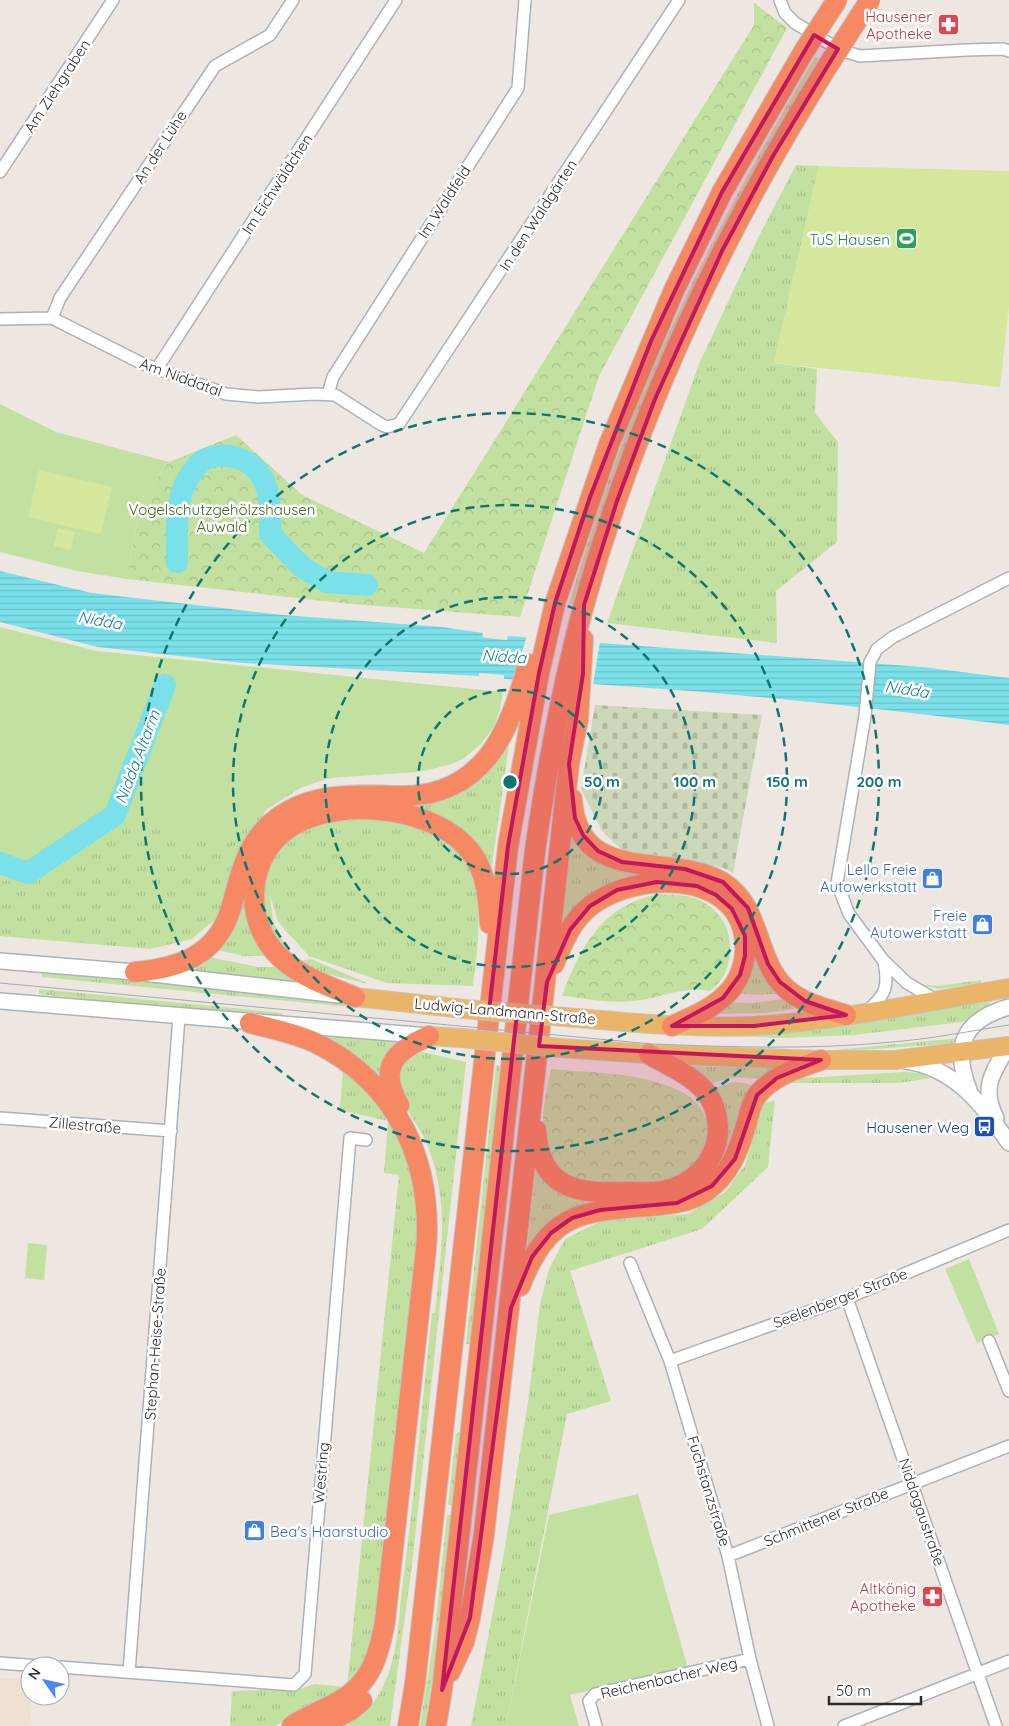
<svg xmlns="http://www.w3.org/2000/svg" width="1009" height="1726" font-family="Quicksand,sans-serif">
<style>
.education{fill:#eee0d2}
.grass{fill:url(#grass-tufts)}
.forest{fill:url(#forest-crowns)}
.cemetery{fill:url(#cemetery-stones)}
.park{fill:#c2e1a1}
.pitch{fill:#d5e79d}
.water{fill:url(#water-rules)}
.pier{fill:#eee6e1}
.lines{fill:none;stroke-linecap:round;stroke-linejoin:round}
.river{stroke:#7ae0e9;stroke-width:22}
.street-casing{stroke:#adb1b9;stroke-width:14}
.secondary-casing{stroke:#adb1b9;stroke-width:18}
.primary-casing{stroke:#c4c4c4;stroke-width:20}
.highway-casing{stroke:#c4c4c4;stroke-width:22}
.street{stroke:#fff;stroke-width:11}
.secondary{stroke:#fff;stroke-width:15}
.primary{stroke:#eab569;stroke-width:18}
.highway{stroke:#f68963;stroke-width:20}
.tram{stroke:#a3aab6;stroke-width:1}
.primary-bridge-casing{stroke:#c4c4c4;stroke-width:20;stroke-linecap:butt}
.highway-bridge-casing{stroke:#c4c4c4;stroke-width:22;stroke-linecap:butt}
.primary-bridge{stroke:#eab569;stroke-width:18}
.highway-bridge{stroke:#f68963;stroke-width:20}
.marked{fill:#c2185b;fill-opacity:0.2;stroke:#c2185b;stroke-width:4;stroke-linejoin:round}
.ring{fill:none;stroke:#0f766e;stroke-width:2.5;stroke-dasharray:9 6}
.labels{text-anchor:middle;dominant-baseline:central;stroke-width:5;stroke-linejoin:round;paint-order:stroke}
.health-label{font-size:15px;fill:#be3a42;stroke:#fff;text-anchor:end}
.street-label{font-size:15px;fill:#2d2d2d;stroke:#fff}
.leisure-label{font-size:15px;fill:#27864d;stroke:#fff;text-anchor:end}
.park-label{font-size:15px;fill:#3c691f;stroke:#fff}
.shop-label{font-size:15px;fill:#366cbe;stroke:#fff;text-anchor:end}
.transit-label{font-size:15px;fill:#164399;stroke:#fff;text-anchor:end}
.water-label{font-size:16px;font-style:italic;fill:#157e93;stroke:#fff}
.centre{fill:#0f766e;stroke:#fff;stroke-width:2.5}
.ring-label{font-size:15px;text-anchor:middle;font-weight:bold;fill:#0f766e;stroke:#fff;stroke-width:5;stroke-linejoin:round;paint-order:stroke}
</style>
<defs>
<pattern id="grass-tufts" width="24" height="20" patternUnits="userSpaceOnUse" patternTransform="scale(1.25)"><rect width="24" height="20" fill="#c2e1a1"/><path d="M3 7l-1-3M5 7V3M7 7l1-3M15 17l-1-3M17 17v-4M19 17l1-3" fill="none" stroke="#a7c18b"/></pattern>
<pattern id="forest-crowns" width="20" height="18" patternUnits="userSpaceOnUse" patternTransform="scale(1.25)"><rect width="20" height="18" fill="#c2e1a1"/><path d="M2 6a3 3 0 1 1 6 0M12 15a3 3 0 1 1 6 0" fill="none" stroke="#a7c18b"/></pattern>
<pattern id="cemetery-stones" width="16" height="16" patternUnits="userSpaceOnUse" patternTransform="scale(1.25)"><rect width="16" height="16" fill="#cdd7b9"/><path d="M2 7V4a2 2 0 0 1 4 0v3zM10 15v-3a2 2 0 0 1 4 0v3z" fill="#b0b99f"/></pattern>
<pattern id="water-rules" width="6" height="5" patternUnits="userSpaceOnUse" patternTransform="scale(1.25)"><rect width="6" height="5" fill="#7ae0e9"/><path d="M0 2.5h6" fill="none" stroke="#6ac0c8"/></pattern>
</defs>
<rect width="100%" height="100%" fill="#eee6e1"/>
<path class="education" d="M 0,1678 L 30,1680 L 30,1696 L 32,1696 L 30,1726 L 0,1726 Z"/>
<path class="grass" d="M 815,57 L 819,59 C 715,230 628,412 573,604 L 569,604 C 587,545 605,486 628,428 C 680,299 744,176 815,57 Z
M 796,165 L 819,166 L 774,363 L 817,369 L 815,413 L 838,442 L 837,542 L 776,591 L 777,643 L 607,623 L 699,364 L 758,238 Z
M 276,680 L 501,706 L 494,726 L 484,739 L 463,759 L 452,764 L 419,772 L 329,778 L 302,787 L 267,809 L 247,841 L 218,917 L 192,939 L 150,949 L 0,936 L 0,801 Z
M 511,731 L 490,878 C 483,863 477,848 465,836 C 449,821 427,814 407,809 C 373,801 336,801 302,815 C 240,840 232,906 271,956 L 244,956 L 213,949 C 253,910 232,849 288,817 C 375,766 442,851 511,731 Z
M 373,818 C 385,820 399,821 411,825 C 492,846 481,920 473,986 L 387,983 L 309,956 L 278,922 L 270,895 L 273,921 L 287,949 C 279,942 272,935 268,925 C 254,892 269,848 302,832 C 325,821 348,820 373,818 Z
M 572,828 C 605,891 660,859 710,882 C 761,906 748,957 783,993 L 760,995 L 735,993 C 813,891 620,820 561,934 Z
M 208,957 L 258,967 L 280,967 L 310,984 L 181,971 Z
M 311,959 L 369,984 L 314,971 L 295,962 Z
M 42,972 L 171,982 L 394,1010 L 318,1004 L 42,977 Z
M 981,980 L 981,984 L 938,989 L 921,984 L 937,986 Z
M 39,989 L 283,1013 L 282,1016 C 201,1014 119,1003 39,994 Z
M 790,998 L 801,1008 L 766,1013 L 715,1014 L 727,1002 L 753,1003 Z
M 989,1002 L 990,1006 L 981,1010 L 970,1021 L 854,1035 L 786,1038 L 695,1035 L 695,1033 L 860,1022 Z
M 321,1033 L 408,1041 L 385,1083 L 319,1038 Z
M 960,1038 L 957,1043 L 834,1052 L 834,1050 Z
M 422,1052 L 466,1062 L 412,1565 L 390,1726 L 340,1726 C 353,1717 370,1710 378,1696 C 399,1662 398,1619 403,1581 C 415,1492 422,1402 432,1313 L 435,1313 C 441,1250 450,1207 428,1146 C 423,1131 397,1098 396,1085 C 395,1068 407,1058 422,1052 Z
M 496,1065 L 501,1066 L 471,1344 L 466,1344 Z
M 689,1066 L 774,1068 L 774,1069 L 758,1079 L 736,1077 L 707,1084 Z
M 343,1067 L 399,1128 L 424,1217 L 376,1650 L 347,1687 L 297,1711 L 276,1726 L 230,1726 L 232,1691 L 299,1689 L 315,1684 L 347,1687 L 399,1175 L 384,1173 L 388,1121 L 340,1110 Z
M 904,1072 L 919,1073 L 931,1078 L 899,1083 L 780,1083 L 804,1078 Z
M 734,1082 L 745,1083 L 752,1086 L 726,1156 L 710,1178 L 617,1202 L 527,1250 L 536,1163 L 569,1193 L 709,1170 L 711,1089 Z
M 775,1100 L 768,1167 L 702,1229 L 570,1271 L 611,1401 L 567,1414 L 506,1726 L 471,1726 L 503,1559 L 528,1402 L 540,1304 L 549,1269 L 565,1239 L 601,1221 L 688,1214 L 725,1192 L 745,1165 L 763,1104 Z
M 459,1432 L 461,1438 L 453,1506 L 448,1505 L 456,1434 Z
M 447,1515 L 452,1515 L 437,1648 L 425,1726 L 420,1726 L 435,1630 Z"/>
<path class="forest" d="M 754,3 L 787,28 L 599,376 L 520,617 L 351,604 L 127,579 L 141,500 L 169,462 L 236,435 L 302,495 L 424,553 L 754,25 Z
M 659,894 C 667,895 677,894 686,896 C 713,901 732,924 730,951 C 729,969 724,980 710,991 C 678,986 662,999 633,1001 C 610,1004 585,998 562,996 C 580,947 603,904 659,894 Z
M 551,1069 C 592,1073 640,1072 678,1090 C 719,1109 716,1155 678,1175 C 656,1188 597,1188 573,1179 C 563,1175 555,1164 550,1155 C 536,1130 546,1095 551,1069 Z"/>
<path class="cemetery" d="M 595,705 L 762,715 L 733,873 L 723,868 L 676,858 L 625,853 L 602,831 L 581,789 Z"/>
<path class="park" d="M 0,404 L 56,432 L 169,462 L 141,500 L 127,579 L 77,571 L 0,552 Z
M 0,627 L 97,651 L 503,692 C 491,772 430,771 365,775 C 353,776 339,775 327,779 C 305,785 283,794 265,808 C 252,817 241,832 230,843 L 128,823 L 52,879 L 0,881 Z
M 28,1243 L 47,1245 L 44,1280 L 25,1278 Z
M 969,1259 L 999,1334 L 977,1343 L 945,1269 Z
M 638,1494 L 688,1668 L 570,1695 L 579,1726 L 506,1726 L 549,1515 Z"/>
<path class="pitch" d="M 819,166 L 1009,171 L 1009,306 L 1000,387 L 774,363 Z
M 39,470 L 112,487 L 101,534 L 28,517 Z
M 58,528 L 75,532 L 71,550 L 54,546 Z"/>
<path class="water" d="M 0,571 L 92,593 L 283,615 L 442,627 L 483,633 L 482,637 L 486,638 L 507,640 L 508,636 L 922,667 L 1009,678 L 1009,725 C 841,703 673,687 504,679 L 504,675 L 479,673 L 479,676 L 243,663 L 98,647 L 0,622 Z"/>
<path class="pier" d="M 527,635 L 600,641 L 593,686 L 513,682 Z"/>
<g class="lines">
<path class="river" d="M 177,562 C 177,538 175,509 184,486 C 187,480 196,465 202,461 C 224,449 253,458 264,481 C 271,496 270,517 270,534 L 302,567 L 327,582 L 367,585
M 0,863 L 28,873 L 115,815 L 165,685"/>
<defs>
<path id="street" d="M 780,0 L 785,13 L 795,23 L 840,50 L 860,56 L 966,50 L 1003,49 L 1009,51
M 0,172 L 113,0
M 52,318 L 60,298 L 215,66 L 270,35 L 293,0
M 0,319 L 52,318 L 141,363 L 226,394 L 258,397 L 315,394 L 335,395 L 382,425 L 387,427 L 399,424 L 679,0
M 158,367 L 396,0
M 328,394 L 333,377 L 518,88 L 525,0
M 936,1000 L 907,983 L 883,960 L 849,914 L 837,883 L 865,716 L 870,662 L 877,649 L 893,637 L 1009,578
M 866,1012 C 886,995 889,987 884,962
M 0,1118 L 171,1131
M 630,1263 L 670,1361 L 728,1556 L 750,1659 L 768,1726
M 847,1298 L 996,1726
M 989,1341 L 1009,1391
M 670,1361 L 847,1298 L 1009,1230
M 728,1556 L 1009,1446
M 0,1663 L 40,1666
M 60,1667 L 294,1685 L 305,1674 L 350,1138 L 366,1140
M 129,1672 L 179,1017
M 596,1726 L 589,1701 L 595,1694 L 750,1659
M 844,1726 L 1009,1661"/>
<path id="secondary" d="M 0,961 L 135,972 L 339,995
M 0,1001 L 429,1036
M 906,1061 C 955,1068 983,1105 1009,1143
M 969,1090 C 952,1046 963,1020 1009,1007
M 996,1118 C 981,1088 992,1073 1008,1047"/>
<path id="primary" d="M 355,997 L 464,1009
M 565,1017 C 627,1022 691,1029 754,1026 C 839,1021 925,1002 1009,988
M 429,1036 L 461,1038
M 561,1048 L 649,1054 L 821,1060 L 895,1060 L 1009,1046"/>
<path id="highway" d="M 572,799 C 578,888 670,851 722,882 C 765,908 753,967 793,994 C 809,1005 828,1009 846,1015
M 554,964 C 561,947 568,930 579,917 C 623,866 750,866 745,952 C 744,969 736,987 722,998 C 708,1011 689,1018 672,1026
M 135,972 C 179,968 217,956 231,908 C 240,877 245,847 270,824 C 307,791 353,795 399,796 C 482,798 510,733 528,664
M 355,997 C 330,987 302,977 282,959 C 240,922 246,850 296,824 C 345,797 436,807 471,852 C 487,873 488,899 490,924
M 250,1023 C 272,1029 295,1033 316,1043 C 397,1083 433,1162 426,1249 L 385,1621 C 379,1655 371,1684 339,1701 C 324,1710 306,1716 292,1726
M 399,1105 C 378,1068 394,1051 429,1036
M 536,1130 C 540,1190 578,1194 628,1192 C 639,1192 651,1193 662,1191 C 692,1186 716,1162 718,1132 C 718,1116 714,1101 704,1090 C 690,1074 667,1065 649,1054
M 520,1286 C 550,1212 578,1212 650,1206 C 671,1204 687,1203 705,1192 C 730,1175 739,1150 747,1122 C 749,1113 752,1101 758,1094 C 774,1075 799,1068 821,1060
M 450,1672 L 464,1642 L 470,1618 L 484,1535 L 569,764 L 578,720 L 583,639
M 322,1726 L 351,1710 L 362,1701
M 408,1726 L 415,1684 L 508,846 L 539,673 L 555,603 L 609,444 L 674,290 L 722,192 L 804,51
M 436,1726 L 442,1690 L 535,851 C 547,768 562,686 584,605 C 637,413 723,233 829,64"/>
</defs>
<use href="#street" class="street-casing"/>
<use href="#secondary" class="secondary-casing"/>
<use href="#primary" class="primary-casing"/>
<use href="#highway" class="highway-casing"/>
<use href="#street" class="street"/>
<use href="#secondary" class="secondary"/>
<use href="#primary" class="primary"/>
<use href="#highway" class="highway"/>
<path class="tram" d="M 0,983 L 652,1044 C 732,1047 812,1050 892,1042 C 931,1039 970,1031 1009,1025"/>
<defs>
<path id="primary-bridge" d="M 464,1009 L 565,1017
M 461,1038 L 561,1048"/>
<path id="highway-bridge" d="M 804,51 L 837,0
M 829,64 L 870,0"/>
</defs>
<use href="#primary-bridge" class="primary-bridge-casing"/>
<use href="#highway-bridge" class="highway-bridge-casing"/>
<use href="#primary-bridge" class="primary-bridge"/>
<use href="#highway-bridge" class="highway-bridge"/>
</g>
<path class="marked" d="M 814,35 L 838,49 L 773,156 L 722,251 L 655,399 L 617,501 L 584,605 L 583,674 L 569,764 L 575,818 L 583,835 L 598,851 L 622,862 L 685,869 L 723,882 L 748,908 L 768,964 L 780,982 L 805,1001 L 846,1015 L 754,1026 L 672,1026 L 723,998 L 740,975 L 745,956 L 745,936 L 732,909 L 716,895 L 697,886 L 657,882 L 617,890 L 590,906 L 570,930 L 547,982 L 539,1046 L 821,1060 L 777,1078 L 757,1095 L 735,1159 L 712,1186 L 677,1203 L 600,1210 L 572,1218 L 551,1233 L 532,1257 L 511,1308 L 470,1618 L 442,1690 L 517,1013 L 489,1011 L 508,846 L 539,673 L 555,603 L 590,497 L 651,341 L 722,192 Z"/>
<g class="ring">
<circle cx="510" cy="782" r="92"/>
<circle cx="510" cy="782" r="185"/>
<circle cx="510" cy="782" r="277"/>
<circle cx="510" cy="782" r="369"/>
</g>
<defs>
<symbol id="pharmacy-square" viewBox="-11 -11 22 22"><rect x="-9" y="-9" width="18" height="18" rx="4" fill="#e0444e" stroke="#fff"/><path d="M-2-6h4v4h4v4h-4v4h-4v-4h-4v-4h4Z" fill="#fff"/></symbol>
<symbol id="stadium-square" viewBox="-11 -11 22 22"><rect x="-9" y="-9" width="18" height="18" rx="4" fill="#2e9e5b" stroke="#fff"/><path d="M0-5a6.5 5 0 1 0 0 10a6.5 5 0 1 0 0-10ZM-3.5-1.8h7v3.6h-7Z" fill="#fff"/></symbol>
<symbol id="shop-square" viewBox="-11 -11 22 22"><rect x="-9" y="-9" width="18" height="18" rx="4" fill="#3f7fe0" stroke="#fff"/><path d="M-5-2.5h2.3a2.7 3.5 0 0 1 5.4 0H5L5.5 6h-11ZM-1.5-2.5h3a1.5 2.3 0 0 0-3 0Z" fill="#fff"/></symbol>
<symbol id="bus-square" viewBox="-11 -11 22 22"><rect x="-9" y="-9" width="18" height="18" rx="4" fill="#1a4fb4" stroke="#fff"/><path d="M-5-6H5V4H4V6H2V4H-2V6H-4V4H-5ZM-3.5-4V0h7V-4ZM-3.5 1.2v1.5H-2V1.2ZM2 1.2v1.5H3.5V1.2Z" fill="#fff"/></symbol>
</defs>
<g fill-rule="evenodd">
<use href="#pharmacy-square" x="936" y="12" width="25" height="25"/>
<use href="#stadium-square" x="894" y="226" width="25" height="25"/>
<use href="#shop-square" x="920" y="866" width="25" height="25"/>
<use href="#shop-square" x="970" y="912" width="25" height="25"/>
<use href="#bus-square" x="972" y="1114" width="25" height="25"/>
<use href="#shop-square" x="242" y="1518" width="25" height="25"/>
<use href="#pharmacy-square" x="920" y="1584" width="25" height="25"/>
</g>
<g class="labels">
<g class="health-label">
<text x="932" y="16">Hausener<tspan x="932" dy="17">Apotheke</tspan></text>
<text x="916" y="1588">Altkönig<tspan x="916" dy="17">Apotheke</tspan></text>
</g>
<g class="street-label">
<text transform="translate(57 86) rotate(-57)">Am Ziehgraben</text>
<text transform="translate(160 147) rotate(-57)">An der Lühe</text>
<text transform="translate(277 184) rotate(-57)">Im Eichwäldchen</text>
<text transform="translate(444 202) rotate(-57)">Im Waldfeld</text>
<text transform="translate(538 215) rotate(-57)">In den Waldgärten</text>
<text transform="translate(181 377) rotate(20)">Am Niddatal</text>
<text transform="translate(505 1011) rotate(5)">Ludwig-Landmann-Straße</text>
<text transform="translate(85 1125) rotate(5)">Zillestraße</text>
<text transform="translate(840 1298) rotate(-21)">Seelenberger Straße</text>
<text transform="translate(155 1344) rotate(-86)">Stephan-Heise-Straße</text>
<text transform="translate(321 1473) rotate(-85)">Westring</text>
<text transform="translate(709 1491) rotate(73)">Fuchstanzstraße</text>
<text transform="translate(922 1512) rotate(71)">Niddagaustraße</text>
<text transform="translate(826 1517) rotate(-22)">Schmittener Straße</text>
<text transform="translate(669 1678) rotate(-13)">Reichenbacher Weg</text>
</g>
<g class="leisure-label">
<text x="890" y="239">TuS Hausen</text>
</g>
<g class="park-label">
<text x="222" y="509">Vogelschutzgehölzshausen<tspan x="222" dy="17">Auwald</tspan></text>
</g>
<g class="shop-label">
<text x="917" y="869">Lello Freie<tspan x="917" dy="17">Autowerkstatt</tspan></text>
<text x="967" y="915">Freie<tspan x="967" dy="17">Autowerkstatt</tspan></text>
<text x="270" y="1531" text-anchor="start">Bea's Haarstudio</text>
</g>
<g class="transit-label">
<text x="969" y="1127">Hausener Weg</text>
</g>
<g class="water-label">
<text transform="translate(100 620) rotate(10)">Nidda</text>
<text transform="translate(504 656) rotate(4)">Nidda</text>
<text transform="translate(907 689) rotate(9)">Nidda</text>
<text transform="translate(137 757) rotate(-69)">Nidda Altarm</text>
</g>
</g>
<circle cx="510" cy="782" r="8" class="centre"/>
<g class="ring-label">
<text x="602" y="787">50 m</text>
<text x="695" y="787">100 m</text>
<text x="787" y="787">150 m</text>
<text x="879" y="787">200 m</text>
</g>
<g transform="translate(45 1681) rotate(304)"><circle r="24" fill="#ffffff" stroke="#ababab"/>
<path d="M0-4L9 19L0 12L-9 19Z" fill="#4a88f1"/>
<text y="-8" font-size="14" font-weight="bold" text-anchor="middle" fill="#2d2d2d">N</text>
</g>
<path d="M829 1696v8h92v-8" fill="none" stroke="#2d2d2d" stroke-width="2.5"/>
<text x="836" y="1696" font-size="15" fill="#2d2d2d" stroke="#ffffff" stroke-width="4" paint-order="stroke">50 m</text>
</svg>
